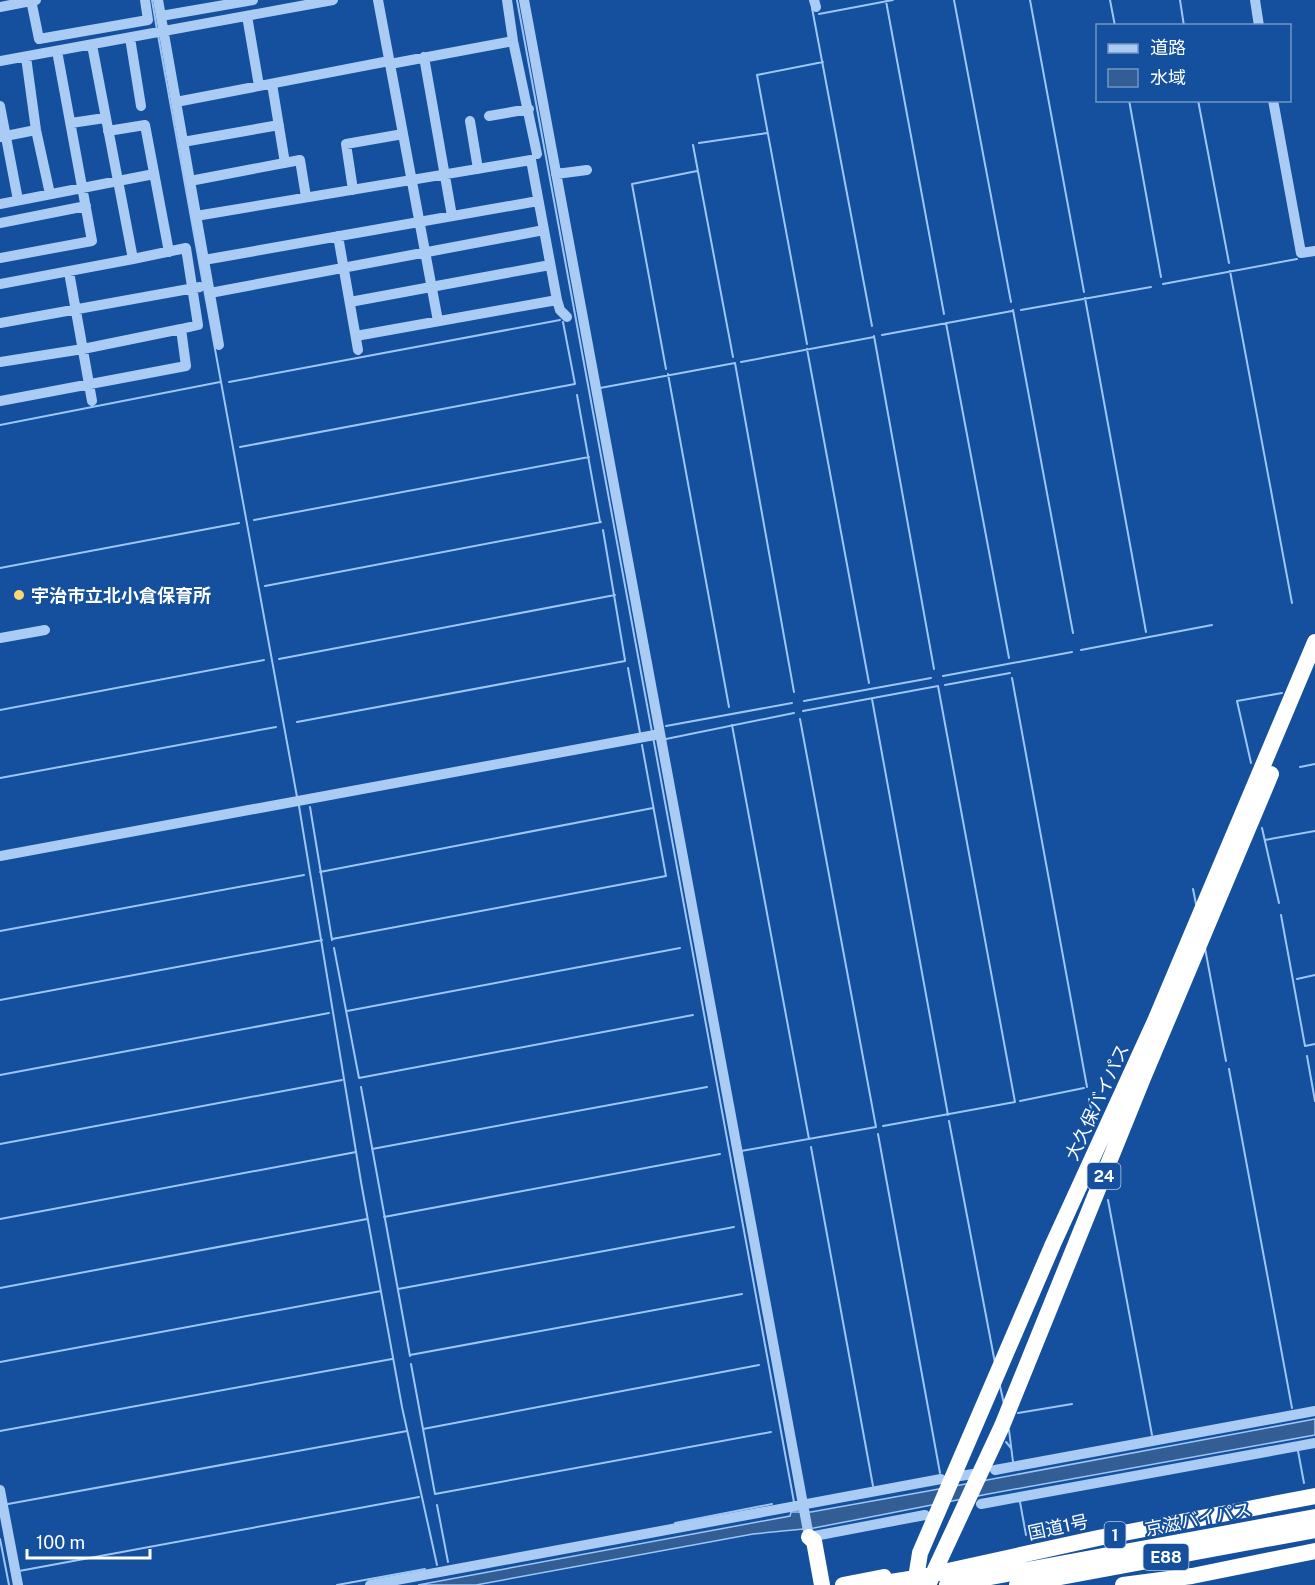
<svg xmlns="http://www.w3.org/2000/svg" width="1315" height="1585" font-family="'Public Sans','Noto Sans JP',sans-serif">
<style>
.water{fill:#325d95;stroke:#9dc6f6;stroke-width:1.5}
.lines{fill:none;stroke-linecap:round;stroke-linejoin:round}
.stream{stroke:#9dc6f6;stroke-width:2}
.minor{stroke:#aaccf4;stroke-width:10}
.highway{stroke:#fff;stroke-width:16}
.poi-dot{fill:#ffd56d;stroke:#14509d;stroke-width:2}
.labels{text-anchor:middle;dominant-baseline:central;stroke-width:4.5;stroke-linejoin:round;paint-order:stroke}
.shield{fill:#14509d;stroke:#b8cae2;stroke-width:1.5}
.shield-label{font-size:16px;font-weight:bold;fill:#fff}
.poi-label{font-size:18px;font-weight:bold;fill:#fff;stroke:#14509d;text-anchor:start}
.street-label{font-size:18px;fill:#fff;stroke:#14509d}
</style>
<rect width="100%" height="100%" fill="#14509d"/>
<path class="water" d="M 1315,1419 L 1315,1435 L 988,1494 L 814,1528 L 753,1534 L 476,1585 L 418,1585 L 790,1516 L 791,1512 L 811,1512 L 928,1491 Z"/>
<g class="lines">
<path class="stream" d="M 152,0 L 157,30
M 517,0 L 652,732
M 954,0 L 1011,302
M 1030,0 L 1084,292
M 1110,0 L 1115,26
M 1180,0 L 1184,26
M 886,1 L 944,314
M 812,8 L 872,326
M 819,14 L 893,0
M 158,35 L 203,284
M 1129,100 L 1161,277
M 1198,100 L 1229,263
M 699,143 L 767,133
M 693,145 L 733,357
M 1230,271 L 1292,603
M 1163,284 L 1297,259
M 204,289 L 297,797
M 1085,298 L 1146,632
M 1013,310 L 1073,633
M 1021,310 L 1151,287
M 563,322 L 575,384
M 946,323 L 1009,658
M 882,335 L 1012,311
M 874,336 L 934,669
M 807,344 L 757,75 L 823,62
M 807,349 L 869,683
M 741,362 L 874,337
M 735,363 L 794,692
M 666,369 L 632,184 L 697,171
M 668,374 L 729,707
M 229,382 L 560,320
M 600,388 L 735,363
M 577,395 L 600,522
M 0,425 L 220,382
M 240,447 L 575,384
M 254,520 L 589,457
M 603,530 L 625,660
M 0,568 L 239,523
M 265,586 L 601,522
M 1081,650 L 1212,625
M 279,659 L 615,595
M 628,668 L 640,733
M 943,676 L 1072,652
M 1012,678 L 1087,1087
M 945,685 L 1010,673
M 872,699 L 948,1115
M 804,701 L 931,678
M 0,710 L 264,660
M 803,711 L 938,686 L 1015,1102
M 800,719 L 876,1127
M 297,722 L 625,661
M 732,725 L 809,1139
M 666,726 L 792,703
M 653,737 L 794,1502
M 666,739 L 794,713
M 1251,763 L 1237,701 L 1282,693
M 1300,767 L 1315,764
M 0,778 L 276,727
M 299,806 L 361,1182 L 402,1407 L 437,1565
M 310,807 L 332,940
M 1262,828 L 1279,903
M 1265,840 L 1315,831
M 320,872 L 653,808
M 1193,889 L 1196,904
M 1281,915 L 1305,1046 L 1315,1044
M 0,931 L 304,875
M 332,939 L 666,876 L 642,745
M 334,948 L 359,1078
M 1205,948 L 1226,1061
M 1297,979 L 1315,975
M 0,1000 L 322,940
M 347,1011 L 680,948
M 1307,1056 L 1315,1101
M 1229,1069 L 1292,1408
M 0,1075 L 329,1013
M 359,1078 L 693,1015
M 361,1087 L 410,1356
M 1089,1099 L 1093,1119
M 1020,1101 L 1084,1088
M 949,1121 L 995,1363
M 883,1126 L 1015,1102
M 878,1134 L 940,1473
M 0,1144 L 342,1080
M 811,1147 L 873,1486
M 372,1149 L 707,1087
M 741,1151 L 876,1127
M 1108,1200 L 1152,1435
M 384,1217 L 720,1154
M 0,1219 L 356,1152
M 0,1288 L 367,1219
M 398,1289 L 734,1227
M 410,1355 L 742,1294
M 0,1362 L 381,1291
M 411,1364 L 435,1494
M 1000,1386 L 1004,1404
M 1018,1413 L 1072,1404
M 423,1429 L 759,1365
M 1009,1430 L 1013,1462
M 0,1431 L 392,1359
M 1006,1442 L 1011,1448
M 1298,1451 L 1304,1483
M 435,1494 L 771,1432
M 1020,1502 L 1026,1535
M 8,1504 L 407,1431
M 437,1505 L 448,1562
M 675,1523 L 772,1504
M 0,1539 L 9,1585
M 19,1571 L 419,1497
M 337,1585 L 425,1569"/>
<path class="minor" d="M 31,0 L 39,39 L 148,20 L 145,0
M 158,0 L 219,345
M 378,0 L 438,321
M 507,0 L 513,41 L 537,154
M 524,0 L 810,1542
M 814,0 L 816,7
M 1255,0 L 1259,26
M 0,7 L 36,0
M 161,16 L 253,0
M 247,16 L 259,86
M 130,38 L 141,106
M 26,57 L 36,130 L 50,194
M 424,57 L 452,216
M 0,61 L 333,0
M 390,64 L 513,41
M 272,84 L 285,163
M 1273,100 L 1301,253 L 1315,251
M 176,102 L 389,61
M 0,106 L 18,200
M 489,116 L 529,109
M 470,121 L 478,169
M 71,123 L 105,118
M 108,131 L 145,125 L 169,252
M 0,137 L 36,130
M 183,142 L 279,125
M 556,174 L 587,170
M 190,181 L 300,160 L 306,197
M 353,190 L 346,144 L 403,134
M 0,204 L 154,174
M 196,216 L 531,160 L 557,300 L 560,310 L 567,317
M 0,223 L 86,206
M 338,236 L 358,350
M 0,258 L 92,241 L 57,51
M 204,260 L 538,201
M 69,272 L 92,401
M 0,284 L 133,259
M 210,293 L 544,230
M 350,302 L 550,265
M 0,323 L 200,287
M 356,336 L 557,300
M 0,362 L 83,349 L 181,329
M 0,401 L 186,366 L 181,329 L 198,325 L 186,248 L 133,259 L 92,45
M 0,638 L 45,630
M 0,856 L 660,734
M 995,1470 L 1315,1411
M 960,1476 L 973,1474
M 0,1490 L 18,1585
M 981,1504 L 1315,1443
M 809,1537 L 925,1515
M 370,1585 L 941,1479"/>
<path class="highway" d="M 809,1537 L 814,1541 L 822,1585
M 843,1585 L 884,1577
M 872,1585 L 916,1578 L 1098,1538 L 1315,1496
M 917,1585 L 916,1578 L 920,1553 L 1053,1244 L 1155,1021 L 1315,642
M 928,1585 L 1002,1426 L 1143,1078 L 1271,774
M 947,1585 L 1315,1517
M 1017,1585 L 1315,1530
M 1123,1585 L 1192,1576 L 1315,1551"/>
</g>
<circle class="poi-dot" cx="19" cy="595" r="6"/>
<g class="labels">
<g class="shield">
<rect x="1087.5" y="1163" width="33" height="26" rx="4.5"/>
<rect x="1104.5" y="1522" width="21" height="26" rx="4.5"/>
<rect x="1143.5" y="1544" width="45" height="26" rx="4.5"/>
</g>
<g class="shield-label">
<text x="1104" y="1176">24</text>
<text x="1115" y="1535">1</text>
<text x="1166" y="1557">E88</text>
</g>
<g class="poi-label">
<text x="31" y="595">宇治市立北小倉保育所</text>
</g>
<g class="street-label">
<text transform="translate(1097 1102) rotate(-65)">大久保バイパス</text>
<text transform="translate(1198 1519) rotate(-11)">京滋バイパス</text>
<text transform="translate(1058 1527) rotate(-12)">国道1号</text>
</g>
</g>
<rect x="1096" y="24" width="195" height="78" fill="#14509d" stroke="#7296c4" stroke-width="1.5"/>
<rect x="1108" y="44" width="30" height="9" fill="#aaccf4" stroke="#7296c4" stroke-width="1.5"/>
<text x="1150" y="54" font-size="18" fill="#ffffff">道路</text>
<rect x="1108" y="69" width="30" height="18" fill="#325d95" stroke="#7296c4" stroke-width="1.5"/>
<text x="1150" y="84" font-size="18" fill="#ffffff">水域</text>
<path d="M27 1549v9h123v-9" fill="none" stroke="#ffffff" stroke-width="3"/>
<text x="36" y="1549" font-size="18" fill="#ffffff" stroke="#14509d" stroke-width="4.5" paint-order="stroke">100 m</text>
</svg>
